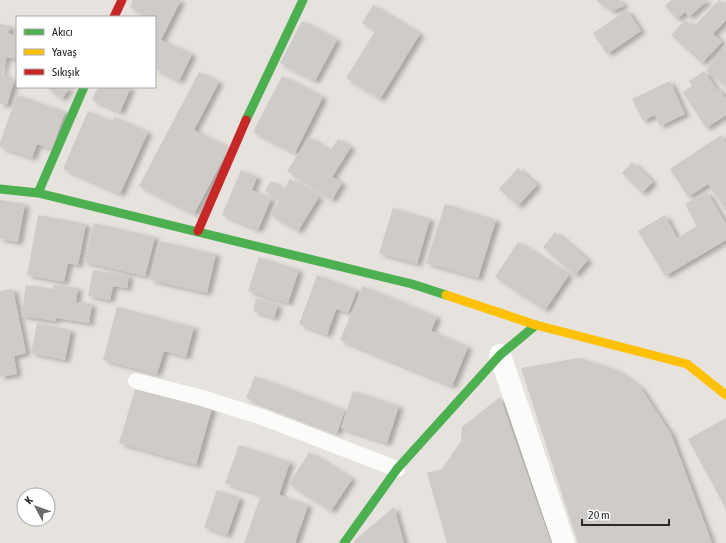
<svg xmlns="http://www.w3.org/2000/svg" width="726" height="543" font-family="'Asap Condensed',sans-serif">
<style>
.building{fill:#cecbc8;filter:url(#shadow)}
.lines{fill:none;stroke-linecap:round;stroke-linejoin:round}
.lane{stroke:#fbfbfa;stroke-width:16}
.street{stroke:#fbfbfa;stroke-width:22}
.fast{stroke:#4caf50;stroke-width:9}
.slow{stroke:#ffc107;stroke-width:9}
.jam{stroke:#c62828;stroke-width:9}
</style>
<defs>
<filter id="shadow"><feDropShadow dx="4.5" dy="2.5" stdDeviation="2" flood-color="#0004"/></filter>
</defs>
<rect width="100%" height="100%" fill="#e6e2de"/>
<path class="building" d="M 133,0 L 181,0 L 161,40 L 192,54 L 179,81 L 155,69 L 155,17 L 141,17 L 143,14 L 130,7 Z
M 597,0 L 619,0 L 624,6 L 612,11 L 599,3 Z
M 671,0 L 708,0 L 689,17 L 685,12 L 677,19 L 665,6 Z
M 719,0 L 720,0 L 726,5 L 726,20 L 713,34 L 722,42 L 702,63 L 671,35 L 685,20 L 693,27 Z
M 373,5 L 420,34 L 380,99 L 346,78 L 375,31 L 362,23 Z
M 627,10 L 641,31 L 607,54 L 593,33 Z
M 302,21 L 337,40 L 315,81 L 280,63 Z
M 0,24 L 11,26 L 8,33 L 17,37 L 16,59 L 6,57 L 2,74 L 14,81 L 7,105 L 0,104 Z
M 726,43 L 726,86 L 706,71 Z
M 704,71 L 717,90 L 719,89 L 726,99 L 726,115 L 706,128 L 683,92 L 692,86 L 689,81 Z
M 199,72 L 219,82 L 194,130 L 229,148 L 194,214 L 139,186 Z
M 282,76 L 323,97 L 295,153 L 253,132 Z
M 670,81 L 685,114 L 660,126 L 655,115 L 643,121 L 632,99 Z
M 46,87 L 70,87 L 62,99 Z
M 98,87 L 131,87 L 120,112 L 92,100 Z
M 17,95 L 65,112 L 52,149 L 37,144 L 32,158 L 0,147 L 0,142 Z
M 88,111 L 112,122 L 114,117 L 148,132 L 120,194 L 63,169 Z
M 721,135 L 726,143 L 726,211 L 708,184 L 688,197 L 670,169 Z
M 309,137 L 330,151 L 338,139 L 351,147 L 332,177 L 342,183 L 332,200 L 287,171 Z
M 632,162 L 653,182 L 642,193 L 622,173 Z
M 518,168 L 537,185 L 518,206 L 499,189 Z
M 241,170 L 257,177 L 252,190 L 271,199 L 258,230 L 222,215 Z
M 290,179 L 319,197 L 298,231 L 271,215 L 280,200 L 265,191 L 271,181 L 284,189 Z
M 707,192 L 726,224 L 726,240 L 665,276 L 638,231 L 665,215 L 677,238 L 697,226 L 685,204 Z
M 0,200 L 25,204 L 18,242 L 0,239 Z
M 445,204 L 496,220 L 478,278 L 426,263 Z
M 393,208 L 430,219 L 417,264 L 379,253 Z
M 38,215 L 86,224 L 78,265 L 68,263 L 64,282 L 27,275 Z
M 94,223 L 155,237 L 145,276 L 84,262 Z
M 555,232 L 588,260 L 575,275 L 543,247 Z
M 159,241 L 216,254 L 207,293 L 150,280 Z
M 518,242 L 569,275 L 545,310 L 495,277 Z
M 259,257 L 299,270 L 288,303 L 248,291 Z
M 93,270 L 129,276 L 127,288 L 113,286 L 110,300 L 88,296 Z
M 317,275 L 357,290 L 348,313 L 336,309 L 327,335 L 299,324 Z
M 26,285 L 53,289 L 53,285 L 78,288 L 76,302 L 92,304 L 89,323 L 56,318 L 56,321 L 21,316 Z
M 363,286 L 437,317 L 431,331 L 468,347 L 452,386 L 340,340 Z
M 13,289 L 26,353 L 14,356 L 17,374 L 0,377 L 0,291 Z
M 256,298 L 278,305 L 274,318 L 253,311 Z
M 117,307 L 194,327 L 186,357 L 164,351 L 157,374 L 103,360 Z
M 37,323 L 71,330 L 65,360 L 31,353 Z
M 579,358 L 616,370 L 640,387 L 671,434 L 712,543 L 578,543 L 521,368 Z
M 255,376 L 345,410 L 337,433 L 246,398 Z
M 136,386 L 212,408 L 196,465 L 119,443 Z
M 353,391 L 399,406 L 387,443 L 341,428 Z
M 500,397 L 551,543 L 447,543 L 427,473 L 442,469 L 461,441 L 462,427 Z
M 726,418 L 726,509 L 688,439 Z
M 239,445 L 290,462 L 279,495 L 308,505 L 295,543 L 244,543 L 261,495 L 225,483 Z
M 309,452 L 352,479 L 331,511 L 289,484 Z
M 217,490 L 240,498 L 227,535 L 204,527 Z
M 394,507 L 404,543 L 355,543 L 354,541 Z"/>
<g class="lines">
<path class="lane" d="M 136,381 L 202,398 L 262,417 L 397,469"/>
<path class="street" d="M 500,355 L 564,543"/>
<path class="fast" d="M 246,120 L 303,0
M 0,189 L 38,193 L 412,284 L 446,295
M 38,193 L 84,87
M 344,543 L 397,469 L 500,355 L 536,325"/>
<path class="slow" d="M 446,295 L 536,325 L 687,364 L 726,395"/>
<path class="jam" d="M 114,17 L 122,0
M 198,231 L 246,120"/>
</g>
<rect x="16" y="16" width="140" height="72" fill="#ffffff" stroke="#a9a9a9"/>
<rect x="24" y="29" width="20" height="6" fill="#4caf50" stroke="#a9a9a9"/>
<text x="52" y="36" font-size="12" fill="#292929">Akıcı</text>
<rect x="24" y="49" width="20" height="6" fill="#ffc107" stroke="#a9a9a9"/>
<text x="52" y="56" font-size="12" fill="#292929">Yavaş</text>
<rect x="24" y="69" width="20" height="6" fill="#c62828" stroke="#a9a9a9"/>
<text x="52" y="76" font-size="12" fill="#292929">Sıkışık</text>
<g transform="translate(36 507) rotate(311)"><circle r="19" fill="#ffffff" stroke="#a9a9a9"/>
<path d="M0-3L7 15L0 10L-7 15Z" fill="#6b6a68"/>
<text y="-6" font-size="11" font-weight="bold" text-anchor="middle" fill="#292929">K</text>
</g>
<path d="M582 519v6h87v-6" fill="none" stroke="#292929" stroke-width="2"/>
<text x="588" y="519" font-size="12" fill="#292929" stroke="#ffffff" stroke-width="3" paint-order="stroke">20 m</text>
</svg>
